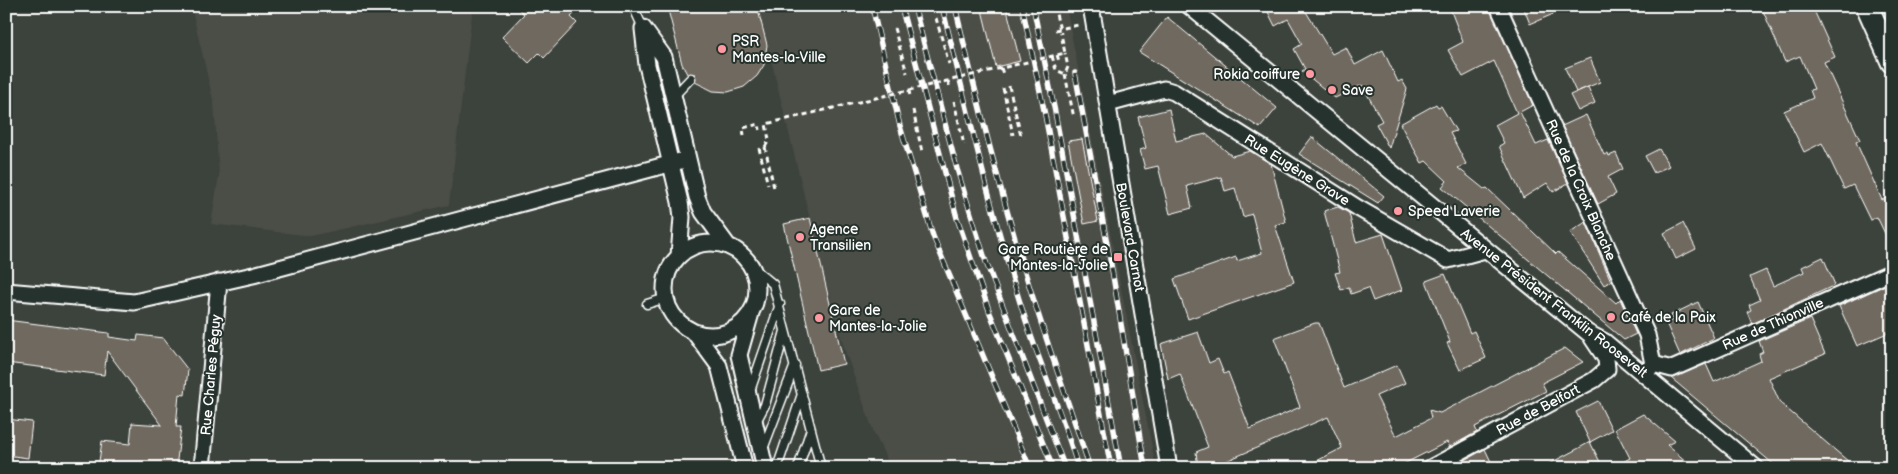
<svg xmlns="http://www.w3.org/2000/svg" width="1898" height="474" font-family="'Balsamiq Sans',sans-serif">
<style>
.built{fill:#4c4e46}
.building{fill:#70695e;stroke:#fff}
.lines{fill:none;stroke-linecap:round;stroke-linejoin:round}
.lane-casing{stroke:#fff;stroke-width:11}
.street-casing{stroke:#fff;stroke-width:19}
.secondary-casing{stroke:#fff;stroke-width:25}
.path{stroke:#fff;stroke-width:3;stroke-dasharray:5 4;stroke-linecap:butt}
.lane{stroke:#26332d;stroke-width:8}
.street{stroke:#26332d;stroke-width:15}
.secondary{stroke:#26332d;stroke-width:21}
.rail-casing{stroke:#fff;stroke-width:5.5}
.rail{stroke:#26332d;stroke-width:4;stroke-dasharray:11;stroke-linecap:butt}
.path-bridge{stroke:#fff;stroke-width:3;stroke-dasharray:5 4;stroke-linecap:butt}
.poi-dot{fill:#ff9aa2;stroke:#26332d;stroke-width:2}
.labels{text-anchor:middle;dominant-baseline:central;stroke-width:4;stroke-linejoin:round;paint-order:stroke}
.poi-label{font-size:14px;fill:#fff;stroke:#26332d;text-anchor:start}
.street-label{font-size:14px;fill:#fff;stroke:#26332d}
</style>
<rect width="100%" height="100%" fill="#3c433c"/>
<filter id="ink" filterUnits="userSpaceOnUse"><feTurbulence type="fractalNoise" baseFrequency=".02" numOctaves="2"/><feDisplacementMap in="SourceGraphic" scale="10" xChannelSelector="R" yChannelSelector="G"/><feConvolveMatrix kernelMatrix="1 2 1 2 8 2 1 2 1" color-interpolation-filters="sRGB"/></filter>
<g filter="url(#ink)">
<path class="built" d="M 191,6 L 473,6 L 449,205 L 311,236 L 211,224 L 219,175 L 214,104 Z
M 758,6 L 1066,6 L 1156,468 L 891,468 L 874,433 L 844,348 L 821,265 Z"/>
<path class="building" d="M 515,6 L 581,6 L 571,17 L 577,23 L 544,58 L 539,53 L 529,63 L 502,37 L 524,14 Z
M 667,6 L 757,6 L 767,45 L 764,65 L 757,76 L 744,87 L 728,92 L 713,91 L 695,82 L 695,74 L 687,74 L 682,64 Z
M 981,6 L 1006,6 L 1020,61 L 996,67 Z
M 1265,6 L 1313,6 L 1305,10 L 1332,54 L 1346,47 L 1355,65 L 1383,50 L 1398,82 L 1402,80 L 1407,89 L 1389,148 L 1376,124 L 1382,121 L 1362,85 L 1335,98 L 1302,71 L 1305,69 L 1294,49 L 1302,44 L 1288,19 L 1275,26 Z
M 1449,6 L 1489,6 L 1533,105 L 1520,112 L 1536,145 L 1548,140 L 1568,183 L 1553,192 L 1547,183 L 1523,198 L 1499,146 L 1504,143 L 1495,125 L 1517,113 L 1494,61 L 1463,77 L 1448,50 L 1463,42 Z
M 1523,6 L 1572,6 L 1530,24 Z
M 1761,6 L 1812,6 L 1835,57 L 1824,62 L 1860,140 L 1856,142 L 1882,200 L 1892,195 L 1892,248 L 1877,217 L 1870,220 L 1853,185 L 1844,189 L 1822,143 L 1804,152 L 1784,111 L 1813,98 L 1810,90 L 1814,89 L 1800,56 L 1785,62 Z
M 1167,17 L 1277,108 L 1260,128 L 1139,52 Z
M 1590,58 L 1600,82 L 1576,92 L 1565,68 Z
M 1588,87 L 1595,103 L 1578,111 L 1570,95 Z
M 1436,104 L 1438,107 L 1441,106 L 1456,131 L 1450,133 L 1466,164 L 1458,168 L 1484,189 L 1487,188 L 1556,254 L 1558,252 L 1616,303 L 1620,299 L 1636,334 L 1624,340 L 1442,187 L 1447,181 L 1426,161 L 1422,163 L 1400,124 Z
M 1169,109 L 1176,141 L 1206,134 L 1232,156 L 1250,151 L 1271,164 L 1286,222 L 1275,225 L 1294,282 L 1188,319 L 1174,279 L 1236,257 L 1237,261 L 1262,253 L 1252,214 L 1243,217 L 1235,188 L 1225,191 L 1221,177 L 1187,186 L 1192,208 L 1170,214 L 1158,166 L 1145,169 L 1140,150 L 1146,148 L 1138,117 Z
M 1586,115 L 1604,155 L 1608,153 L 1609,156 L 1616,153 L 1623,169 L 1608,177 L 1616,194 L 1598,204 L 1562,126 Z
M 1312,137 L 1384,196 L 1378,203 L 1299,154 Z
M 1082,139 L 1098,221 L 1084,224 L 1068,141 Z
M 1659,149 L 1669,166 L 1654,173 L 1645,156 Z
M 1338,207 L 1349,213 L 1356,242 L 1383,234 L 1402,290 L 1373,301 L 1368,288 L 1351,294 L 1349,287 L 1341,290 L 1335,273 L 1340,272 L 1324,211 Z
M 810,218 L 844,364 L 818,370 L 784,224 Z
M 1586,222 L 1611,281 L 1604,285 L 1570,232 Z
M 1683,223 L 1696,249 L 1676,259 L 1664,233 Z
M 1823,257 L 1835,285 L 1752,324 L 1747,312 L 1751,310 L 1749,305 L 1760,300 L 1750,277 L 1766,270 L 1773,286 L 1804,272 L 1802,267 Z
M 1445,274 L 1470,333 L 1474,331 L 1486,358 L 1460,370 L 1447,343 L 1450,342 L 1426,281 Z
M 1892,282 L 1892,331 L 1857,346 L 1839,306 Z
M 1698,302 L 1714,338 L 1680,355 L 1666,323 L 1673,320 L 1671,315 Z
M 1810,319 L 1825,354 L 1769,378 L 1780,403 L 1856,468 L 1778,468 L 1671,378 L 1706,364 L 1714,382 L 1761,361 L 1759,354 L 1763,352 L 1759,341 Z
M 6,320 L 109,333 L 109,337 L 137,341 L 138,335 L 163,338 L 188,370 L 185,395 L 179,394 L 176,427 L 181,427 L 176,468 L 98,468 L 102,441 L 130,444 L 132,423 L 162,425 L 107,351 L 104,375 L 6,363 Z
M 1315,323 L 1319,323 L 1344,388 L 1397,365 L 1405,383 L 1376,396 L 1396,436 L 1431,418 L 1429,410 L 1440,413 L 1565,348 L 1583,362 L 1542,383 L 1546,391 L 1475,427 L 1477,432 L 1450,447 L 1447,442 L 1396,468 L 1303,468 L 1342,448 L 1328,417 L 1210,468 L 1198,468 L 1196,452 L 1208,447 L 1180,374 L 1168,379 L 1161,344 L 1198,332 L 1209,363 L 1218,359 L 1224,374 L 1228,372 L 1250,429 L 1300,407 L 1274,338 Z
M 1598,401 L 1612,430 L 1590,442 L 1576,412 Z
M 1643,414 L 1675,441 L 1667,445 L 1694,468 L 1612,468 L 1630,458 L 1615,429 Z
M 6,419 L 32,422 L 28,458 L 6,455 Z
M 1590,442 L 1603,468 L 1541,468 L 1581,447 Z
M 1485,449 L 1494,468 L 1460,468 L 1458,464 Z"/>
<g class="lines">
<defs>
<path id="lane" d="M 633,6 L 643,28
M 674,96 L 691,78
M 751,266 L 773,284 L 821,468
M 647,304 L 666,298
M 750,391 L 780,304
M 756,422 L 765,405 L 785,331
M 763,449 L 795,365
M 777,468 L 802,394
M 798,468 L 811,429"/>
<path id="street" d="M 1091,6 L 1169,468
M 1189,6 L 1588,333 L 1605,342 L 1756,468
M 1498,6 L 1647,335 L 1653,364 L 1645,374
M 643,28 L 664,57 L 697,197 L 703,212 L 728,246
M 643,29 L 647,65 L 680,202 L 682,217 L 679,256
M 1108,104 L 1164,89 L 1174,92 L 1358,208 L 1448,260 L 1485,250
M665 289a46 46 0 1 1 92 0a46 46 0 1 1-92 0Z
M 6,291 L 134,302 L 253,275 L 688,159
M 751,313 L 739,355 L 765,468
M 694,332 L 719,366 L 745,468
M 1653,364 L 1672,369 L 1892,272
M 202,468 L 219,282
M 1430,468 L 1594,380 L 1607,369 L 1606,359 L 1592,338"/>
<path id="secondary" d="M 1867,6 L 1892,62"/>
</defs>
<use href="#lane" class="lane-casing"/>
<use href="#street" class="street-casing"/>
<use href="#secondary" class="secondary-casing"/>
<path class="path" d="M 1054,6 L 1061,34
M 936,18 L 949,64
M 894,28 L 907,73
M 1055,30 L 1078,25
M 1057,55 L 1059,61
M 1052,56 L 1056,70 L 1065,74 L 1068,67 L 1065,53
M 1001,68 L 1003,74
M 1065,74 L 1074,118
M 948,81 L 950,88
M 1009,86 L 1021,136
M 1003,88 L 1013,135
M 909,90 L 910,97
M 954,101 L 964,145
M 913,110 L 922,152
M 744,136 L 743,128 L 759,124 L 760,130
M 765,147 L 774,188
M 759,148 L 768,185"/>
<use href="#lane" class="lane"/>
<use href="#street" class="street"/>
<use href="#secondary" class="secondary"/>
<defs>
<path id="rail" d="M 872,6 L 900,126 L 933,236 L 1030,468
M 901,6 L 957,218 L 990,313 L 1053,468
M 914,6 L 957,169 L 986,262 L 1065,468
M 942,6 C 968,112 992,218 1026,321 C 1042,370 1064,418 1078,468
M 955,6 C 975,91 996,176 1021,259 C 1042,330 1067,398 1090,468
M 1022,6 L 1045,115 L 1111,468
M 1033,6 L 1055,112 L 1121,468
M 1075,73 L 1112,270 L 1145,468"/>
</defs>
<use href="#rail" class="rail-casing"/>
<use href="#rail" class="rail"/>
<path class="path-bridge" d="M 765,147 L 769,140 L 766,124 L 1065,53 L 1061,34"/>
</g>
</g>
<g class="poi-dot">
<circle cx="722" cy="49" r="5"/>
<circle cx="1310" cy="74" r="5"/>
<circle cx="1332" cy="90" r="5"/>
<circle cx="1398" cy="211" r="5"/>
<circle cx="800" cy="237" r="5"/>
<rect x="1113" y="252" width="10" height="10" rx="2.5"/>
<circle cx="1611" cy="317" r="5"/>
<circle cx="819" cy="318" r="5"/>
</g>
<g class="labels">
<g class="poi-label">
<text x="732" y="41">PSR<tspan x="732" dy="16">Mantes-la-Ville</tspan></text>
<text x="1300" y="74" text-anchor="end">Rokia coiffure</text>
<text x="1342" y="90">Save</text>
<text x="1408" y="211">Speed Laverie</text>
<text x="810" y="229">Agence<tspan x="810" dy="16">Transilien</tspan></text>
<text x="1108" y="249" text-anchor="end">Gare Routière de<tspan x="1108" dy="16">Mantes-la-Jolie</tspan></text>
<text x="829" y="310">Gare de<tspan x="829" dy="16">Mantes-la-Jolie</tspan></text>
<text x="1621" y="317">Café de la Paix</text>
</g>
<g class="street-label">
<text transform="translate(1297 170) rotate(32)">Rue Eugène Grave</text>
<text transform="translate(1581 190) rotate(66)">Rue de la Croix Blanche</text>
<text transform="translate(1130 237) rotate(80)">Boulevard Carnot</text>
<text transform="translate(1554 303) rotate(38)">Avenue Président Franklin Roosevelt</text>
<text transform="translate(1773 324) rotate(-24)">Rue de Thionville</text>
<text transform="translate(211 375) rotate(-85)">Rue Charles Péguy</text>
<text transform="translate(1538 410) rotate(-28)">Rue de Belfort</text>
</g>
</g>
<rect width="1898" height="474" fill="none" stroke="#26332d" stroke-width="25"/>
<rect x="12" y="12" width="1873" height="449" fill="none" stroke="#fff" stroke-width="2" filter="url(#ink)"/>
</svg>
